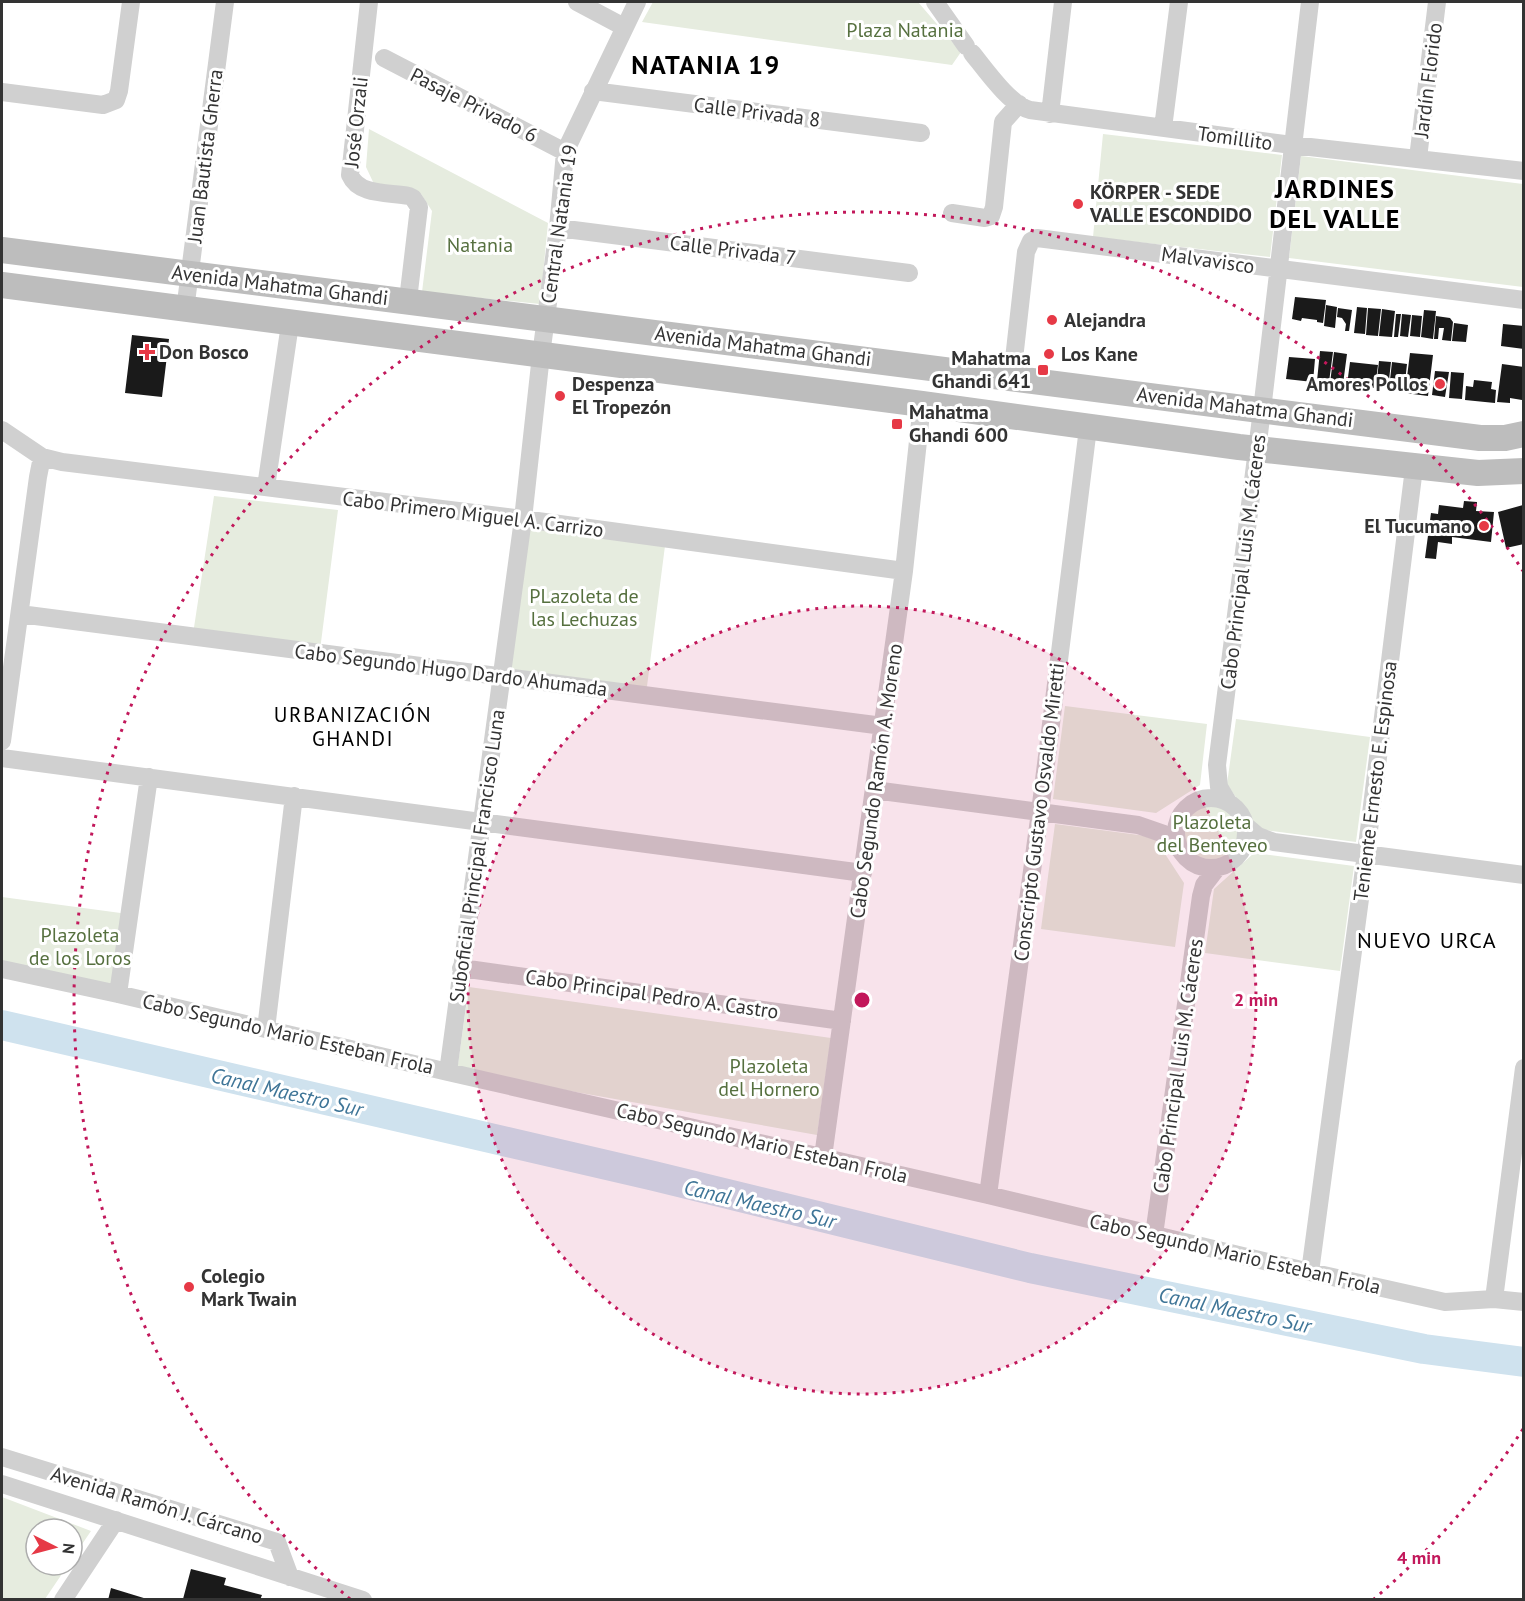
<svg xmlns="http://www.w3.org/2000/svg" width="1525" height="1601" font-family="'PT Sans',sans-serif">
<style>
.green{fill:#e6ecdf}
.lines{fill:none;stroke-linecap:round;stroke-linejoin:round}
.river{stroke:#cfe2ee;stroke-width:30}
.building{fill:#1a1a1a}
.minor{stroke:#d0d0d0;stroke-width:18}
.secondary{stroke:#bdbdbd;stroke-width:26}
.ring{fill:none;stroke:#c2185b;stroke-width:3;stroke-dasharray:3 6}
.poi-dot{fill:#e63946;stroke:#fff;stroke-width:2}
.labels{text-anchor:middle;dominant-baseline:central;stroke-width:6;stroke-linejoin:round;paint-order:stroke}
.park-label{font-size:20px;fill:#56703f;stroke:#fff}
.street-label{font-size:20px;fill:#333;stroke:#fff}
.poi-label{font-size:20px;font-weight:bold;fill:#333;stroke:#fff;text-anchor:start}
.neighbourhood-label{font-size:21px;letter-spacing:1.5px;fill:#000;stroke:#fff}
.water-label{font-size:21px;font-style:italic;fill:#3f7597;stroke:#fff}
.quarter-label{font-size:22px;letter-spacing:1.5px;fill:#000;stroke:#fff}
.district-label{font-size:26px;font-weight:bold;letter-spacing:1.5px;fill:#000;stroke:#fff}
.centre{fill:#c2185b;stroke:#fff;stroke-width:3}
.ring-label{font-size:18px;text-anchor:middle;font-weight:bold;fill:#c2185b;stroke:#fff;stroke-width:6;stroke-linejoin:round;paint-order:stroke}
</style>
<rect width="100%" height="100%" fill="#fff"/>
<path class="green" d="M 653,2 L 918,2 L 961,52 L 952,65 L 642,22 Z
M 369,129 L 548,223 L 540,304 L 422,292 L 432,211 L 421,194 L 374,184 L 366,167 Z
M 1103,134 L 1282,155 L 1270,257 L 1093,237 Z
M 1301,156 L 1523,184 L 1523,287 L 1289,258 Z
M 214,496 L 338,510 L 320,650 L 193,634 Z
M 523,519 L 666,538 L 646,694 L 500,676 Z
M 1065,706 L 1207,724 L 1200,785 L 1156,813 L 1053,799 Z
M 1236,719 L 1370,737 L 1356,842 L 1257,829 L 1227,784 Z
M1177 833a34 34 0 1 1 68 0a34 34 0 1 1-68 0Z
M 1055,824 L 1154,837 L 1184,883 L 1175,947 L 1041,929 Z
M 1254,853 L 1354,866 L 1340,971 L 1205,953 L 1214,889 Z
M 2,897 L 128,914 L 118,994 L 2,969 Z
M 469,987 L 831,1038 L 817,1135 L 457,1071 Z
M 2,1497 L 91,1531 L 72,1559 L 72,1529 L 36,1529 L 36,1565 L 68,1565 L 45,1599 L 2,1599 Z"/>
<g class="lines">
<path class="river" d="M 2,1025 L 654,1176 L 1030,1268 L 1424,1349 L 1524,1362"/>
</g>
<path class="building" d="M 1295,297 L 1326,300 L 1323,323 L 1317,322 L 1317,320 L 1302,318 L 1301,321 L 1292,319 Z
M 1326,305 L 1337,307 L 1335,328 L 1324,326 Z
M 1357,307 L 1367,308 L 1365,334 L 1354,333 Z
M 1338,308 L 1352,310 L 1349,331 L 1345,331 L 1346,324 L 1342,318 L 1337,317 Z
M 1368,308 L 1381,309 L 1378,336 L 1366,335 Z
M 1382,309 L 1395,311 L 1392,337 L 1379,336 Z
M 1424,310 L 1436,311 L 1433,339 L 1421,337 Z
M 1396,314 L 1401,314 L 1398,337 L 1394,337 Z
M 1402,314 L 1411,315 L 1408,337 L 1400,336 Z
M 1412,315 L 1422,316 L 1420,337 L 1410,336 Z
M 1436,316 L 1450,318 L 1453,322 L 1451,341 L 1442,340 L 1444,328 L 1439,328 L 1438,339 L 1434,339 Z
M 1454,323 L 1468,325 L 1466,342 L 1452,341 Z
M 1503,324 L 1524,326 L 1524,349 L 1501,346 Z
M 132,335 L 169,339 L 162,397 L 125,393 Z
M 1320,351 L 1333,352 L 1329,382 L 1317,381 Z
M 1334,352 L 1347,354 L 1343,384 L 1330,383 Z
M 1410,353 L 1433,355 L 1428,396 L 1405,393 Z
M 1289,357 L 1315,359 L 1313,382 L 1286,379 Z
M 1379,361 L 1391,362 L 1389,380 L 1377,379 Z
M 1350,362 L 1378,365 L 1375,388 L 1347,385 Z
M 1392,362 L 1407,364 L 1405,382 L 1390,380 Z
M 1502,364 L 1524,367 L 1522,400 L 1510,398 L 1510,403 L 1497,402 Z
M 1435,371 L 1449,372 L 1445,397 L 1432,395 Z
M 1451,372 L 1464,373 L 1462,399 L 1449,398 Z
M 1474,380 L 1492,382 L 1491,389 L 1496,390 L 1495,403 L 1465,400 L 1466,386 L 1473,387 Z
M 1464,501 L 1477,502 L 1476,511 L 1494,512 L 1491,542 L 1452,537 L 1452,544 L 1438,542 L 1436,559 L 1425,558 L 1431,513 L 1438,514 L 1439,505 L 1463,508 Z
M 1523,505 L 1524,544 L 1506,548 L 1498,512 Z
M 191,1569 L 226,1578 L 224,1585 L 262,1595 L 260,1600 L 183,1599 Z
M 111,1588 L 147,1599 L 147,1600 L 108,1600 Z"/>
<g class="lines">
<path class="minor" d="M 369,2 L 350,175 C 359,196 389,192 409,196 L 413,198 L 419,207 L 408,300
M 577,2 L 624,27
M 935,2 L 966,46
M 972,53 C 985,69 1010,105 1030,110 L 1292,145 L 1524,171
M 384,58 L 565,152
M 593,91 L 921,133
M 2,92 L 103,105 L 116,100 L 119,91 L 131,2
M 1050,114 L 1063,2
M 1163,128 L 1179,2
M 1418,158 L 1437,2
M 952,213 L 985,218 L 991,216 L 994,207 L 1003,122 L 1019,104
M 558,228 L 909,273
M 185,310 L 225,2
M 1012,377 L 1026,252 L 1031,241 L 1037,238 L 1524,300
M 2,430 L 42,457 L 62,462 L 523,519 L 904,571
M 266,487 L 290,324
M 20,614 L 883,726
M 2,741 L 38,477 L 42,457
M 2,758 L 863,873
M 874,790 L 1138,825 L 1164,834 L 1180,850
M1176 833a35 35 0 1 1 70 0a35 35 0 1 1-70 0Z
M 1228,802 L 1219,787 L 1217,765 L 1262,410 L 1310,2
M 1245,825 L 1258,836 L 1274,842 L 1524,875
M 461,968 L 842,1021
M 2,969 L 118,994 L 448,1072 L 988,1195 L 1310,1272 L 1445,1302 L 1494,1299 L 1524,1302
M 118,994 L 149,777
M 266,1029 L 294,796
M 448,1072 L 523,519 L 541,355 L 558,228 L 565,152 L 637,2
M 823,1157 L 904,571 L 922,404
M 988,1195 L 1040,812 L 1088,428
M 1154,1235 L 1201,896 L 1204,885 L 1217,868
M 1310,1272 L 1366,854 L 1414,468
M 1494,1299 L 1524,1068
M 2,1457 L 277,1542 L 290,1577
M 2,1484 L 363,1600
M 63,1600 L 116,1520"/>
<path class="secondary" d="M 2,250 L 1480,438 L 1505,438 L 1524,434
M 2,285 L 922,404 L 1239,447 L 1478,473 L 1524,471"/>
</g>
<circle cx="862" cy="1000" r="394" fill="#c2185b" fill-opacity=".12"/>
<g class="ring">
<circle cx="862" cy="1000" r="394"/>
<path d="M1523 1429A788 788 0 0 1 1374 1599M350 1599A788 788 0 1 1 1523 571"/>
</g>
<g class="poi-dot">
<circle cx="1078" cy="204" r="6"/>
<circle cx="1052" cy="320" r="6"/>
<path d="M144 343h6v6h6v6h-6v6h-6v-6h-6v-6h6z"/>
<circle cx="1049" cy="354" r="6"/>
<rect x="1037" y="364" width="12" height="12" rx="3"/>
<circle cx="1440" cy="384" r="6"/>
<circle cx="560" cy="396" r="6"/>
<rect x="891" y="418" width="12" height="12" rx="3"/>
<circle cx="1484" cy="526" r="6"/>
<circle cx="189" cy="1287" r="6"/>
</g>
<g class="labels">
<g class="park-label">
<text x="905" y="30">Plaza Natania</text>
<text x="480" y="245">Natania</text>
<text x="584" y="596">PLazoleta de<tspan x="584" dy="23">las Lechuzas</tspan></text>
<text x="1212" y="822">Plazoleta<tspan x="1212" dy="23">del Benteveo</tspan></text>
<text x="80" y="935">Plazoleta<tspan x="80" dy="23">de los Loros</tspan></text>
<text x="769" y="1066">Plazoleta<tspan x="769" dy="23">del Hornero</tspan></text>
</g>
<g class="street-label">
<text transform="translate(1428 80) rotate(-83)">Jardín Florido</text>
<text transform="translate(474 105) rotate(27)">Pasaje Privado 6</text>
<text transform="translate(757 112) rotate(7)">Calle Privada 8</text>
<text transform="translate(356 122) rotate(-84)">José Orzali</text>
<text transform="translate(1235 138) rotate(8)">Tomillito</text>
<text transform="translate(205 156) rotate(-83)">Juan Bautista Gherra</text>
<text transform="translate(559 224) rotate(-82)">Central Natania 19</text>
<text transform="translate(733 250) rotate(7)">Calle Privada 7</text>
<text transform="translate(1208 260) rotate(8)">Malvavisco</text>
<text transform="translate(280 285) rotate(7)">Avenida Mahatma Ghandi</text>
<text transform="translate(763 346) rotate(7)">Avenida Mahatma Ghandi</text>
<text transform="translate(1245 407) rotate(7)">Avenida Mahatma Ghandi</text>
<text transform="translate(473 514) rotate(7)">Cabo Primero Miguel A. Carrizo</text>
<text transform="translate(1243 562) rotate(-83)">Cabo Principal Luis M. Cáceres</text>
<text transform="translate(451 670) rotate(7)">Cabo Segundo Hugo Dardo Ahumada</text>
<text transform="translate(876 781) rotate(-82)">Cabo Segundo Ramón A. Moreno</text>
<text transform="translate(1375 781) rotate(-83)">Teniente Ernesto E. Espinosa</text>
<text transform="translate(1039 812) rotate(-83)">Conscripto Gustavo Osvaldo Miretti</text>
<text transform="translate(477 856) rotate(-82)">Suboficial Principal Francisco Luna</text>
<text transform="translate(652 994) rotate(8)">Cabo Principal Pedro A. Castro</text>
<text transform="translate(288 1034) rotate(13)">Cabo Segundo Mario Esteban Frola</text>
<text transform="translate(1178 1066) rotate(-82)">Cabo Principal Luis M. Cáceres</text>
<text transform="translate(762 1143) rotate(13)">Cabo Segundo Mario Esteban Frola</text>
<text transform="translate(1235 1254) rotate(13)">Cabo Segundo Mario Esteban Frola</text>
<text transform="translate(157 1505) rotate(17)">Avenida Ramón J. Cárcano</text>
</g>
<g class="poi-label">
<text x="1090" y="192">KÖRPER - SEDE<tspan x="1090" dy="23">VALLE ESCONDIDO</tspan></text>
<text x="1064" y="320">Alejandra</text>
<text x="159" y="352">Don Bosco</text>
<text x="1061" y="354">Los Kane</text>
<text x="1031" y="358" text-anchor="end">Mahatma<tspan x="1031" dy="23">Ghandi 641</tspan></text>
<text x="572" y="384">Despenza<tspan x="572" dy="23">El Tropezón</tspan></text>
<text x="1428" y="384" text-anchor="end">Amores Pollos</text>
<text x="909" y="412">Mahatma<tspan x="909" dy="23">Ghandi 600</tspan></text>
<text x="1472" y="526" text-anchor="end">El Tucumano</text>
<text x="201" y="1276">Colegio<tspan x="201" dy="23">Mark Twain</tspan></text>
</g>
<g class="neighbourhood-label">
<text x="353" y="714">URBANIZACIÓN<tspan x="353" dy="24">GHANDI</tspan></text>
</g>
<g class="water-label">
<text transform="translate(287 1092) rotate(13)">Canal Maestro Sur</text>
<text transform="translate(760 1204) rotate(13)">Canal Maestro Sur</text>
<text transform="translate(1235 1310) rotate(12)">Canal Maestro Sur</text>
</g>
<g class="quarter-label">
<text x="1427" y="940">NUEVO URCA</text>
</g>
<g class="district-label">
<text x="706" y="64">NATANIA 19</text>
<text x="1335" y="188">JARDINES<tspan x="1335" dy="30">DEL VALLE</tspan></text>
</g>
</g>
<circle cx="862" cy="1000" r="9" class="centre"/>
<g class="ring-label">
<text x="1256" y="1006">2 min</text>
<text x="1419" y="1564">4 min</text>
</g>
<rect width="1525" height="1601" fill="none" stroke="#333333" stroke-width="6"/>
<g transform="translate(54 1547) rotate(96)"><circle r="28" fill="#ffffff" stroke="#adadad" stroke-width="1.5"/>
<path d="M0-4.5L10 22L0 15L-10 22Z" fill="#e63946"/>
<text y="-9" font-size="16" font-weight="bold" text-anchor="middle" fill="#333333">N</text>
</g>
</svg>
